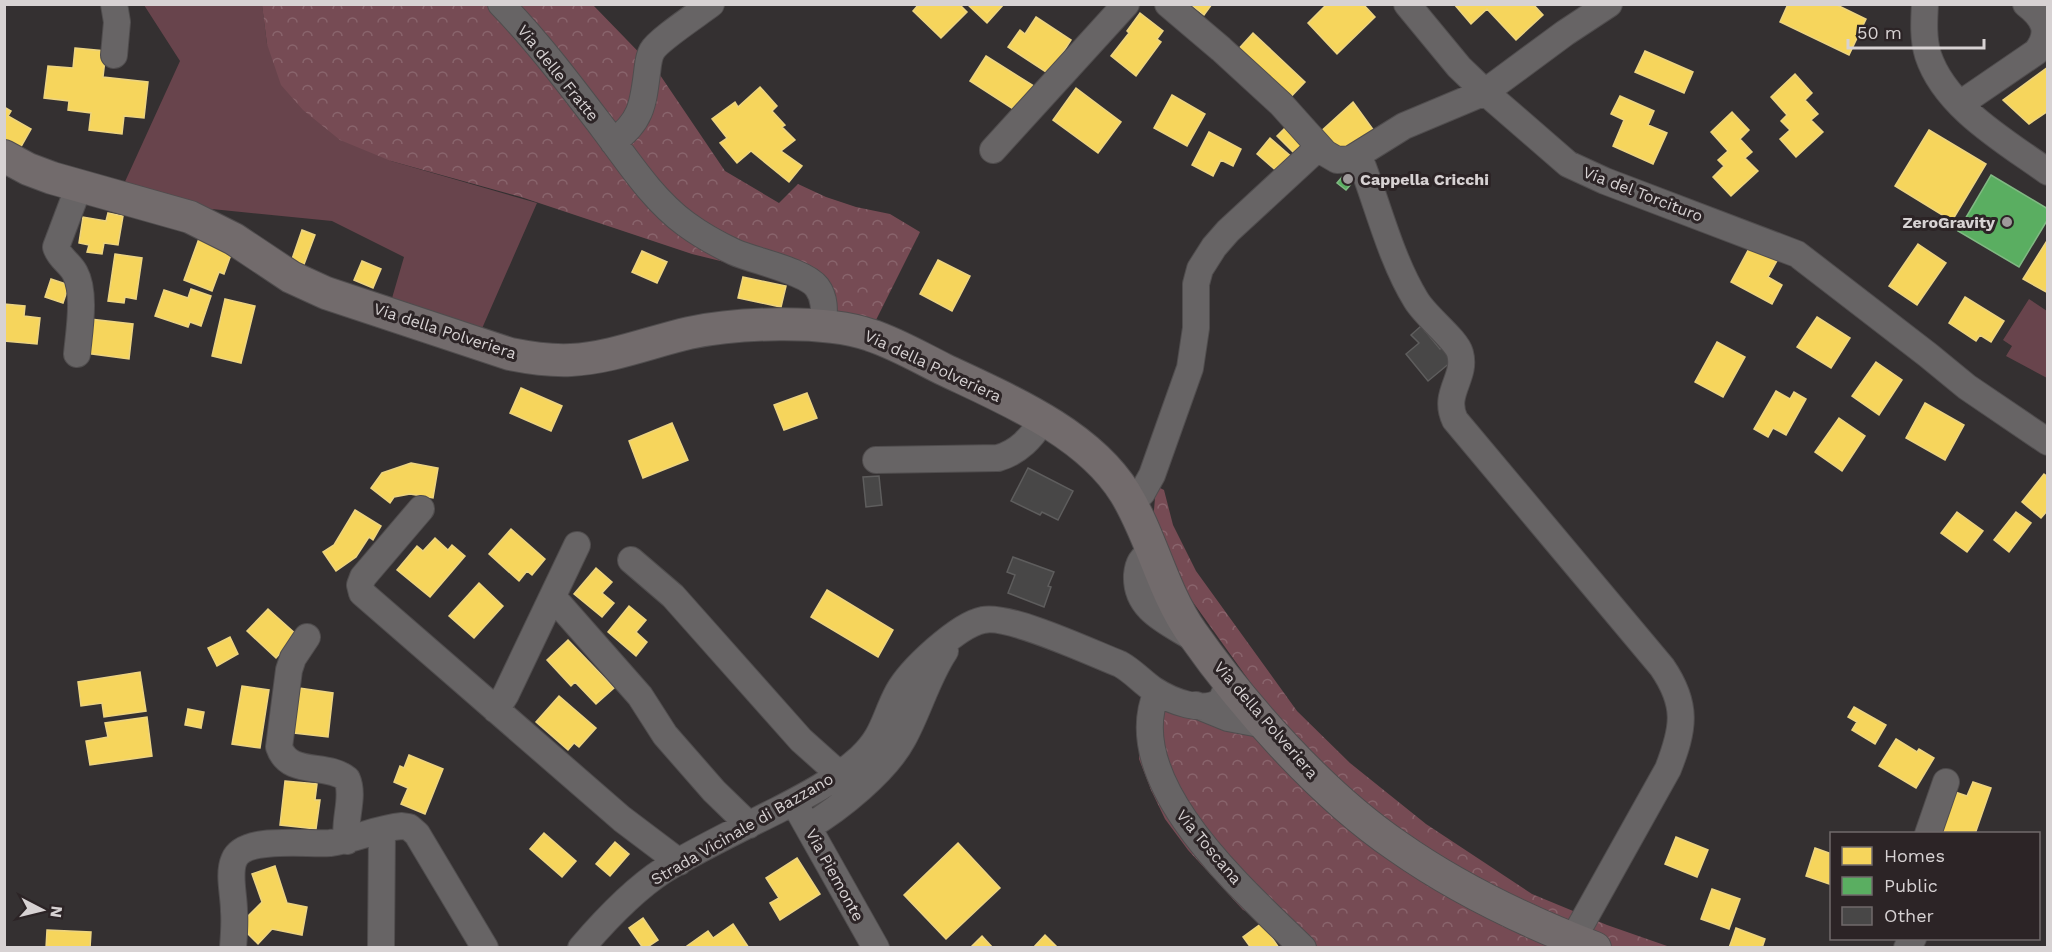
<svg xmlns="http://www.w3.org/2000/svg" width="2052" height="952" font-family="'Work Sans',sans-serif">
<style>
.green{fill:#68444c}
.forest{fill:url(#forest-crowns)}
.homes{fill:#f6d55c;stroke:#edd480;stroke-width:1.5}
.public{fill:#5aae61;stroke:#80b983;stroke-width:1.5}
.building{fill:#484747;stroke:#5e5d5d;stroke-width:1.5}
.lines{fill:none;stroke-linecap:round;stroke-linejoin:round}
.minor-casing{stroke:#504d4e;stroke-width:28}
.major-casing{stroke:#504d4e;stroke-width:34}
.minor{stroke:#676465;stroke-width:26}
.major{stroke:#726b6c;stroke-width:32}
.poi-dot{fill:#9e999a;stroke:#2c2426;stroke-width:2}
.labels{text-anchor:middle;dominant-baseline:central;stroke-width:6;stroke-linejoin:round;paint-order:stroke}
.street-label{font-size:16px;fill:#d7d2d3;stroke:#2c2426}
.poi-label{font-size:16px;font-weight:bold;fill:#d7d2d3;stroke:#2c2426;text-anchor:start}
</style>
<defs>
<pattern id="forest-crowns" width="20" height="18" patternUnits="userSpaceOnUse" patternTransform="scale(1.5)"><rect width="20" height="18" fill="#764b54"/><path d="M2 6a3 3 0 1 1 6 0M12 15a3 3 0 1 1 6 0" fill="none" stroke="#89646c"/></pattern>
</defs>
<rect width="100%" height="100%" fill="#343031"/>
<path class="green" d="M 262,4 L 267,44 L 391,161 L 537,203 L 480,333 L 390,305 L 404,257 L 332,221 L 202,208 L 123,186 L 180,61 L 144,5 Z
M 2029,299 L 2047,311 L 2047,378 L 2006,356 L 2012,346 L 2003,340 Z"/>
<path class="forest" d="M 262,5 L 593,5 L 658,72 L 725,171 L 779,203 L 798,184 L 826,197 L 856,207 L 890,214 L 920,232 L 872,328 L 833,320 L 825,287 L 692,254 L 521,197 L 391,161 L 340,140 L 303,110 L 281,85 L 267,44 Z
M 1156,486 L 1164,490 L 1173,525 L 1196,571 L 1297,711 L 1350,763 L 1426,824 L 1532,894 L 1607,925 L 1670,947 L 1318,947 L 1304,934 L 1243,910 L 1188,850 L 1165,819 L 1151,790 L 1139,759 L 1140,723 L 1162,710 L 1206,722 L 1280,724 L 1185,591 L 1153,522 Z"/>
<path class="homes" d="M 919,4 L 959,4 L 967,12 L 941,38 L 913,11 Z
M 967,4 L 1004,4 L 987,23 Z
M 1190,4 L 1212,4 L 1204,15 Z
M 1327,4 L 1363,4 L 1375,17 L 1337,54 L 1308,23 Z
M 1454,4 L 1533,4 L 1543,15 L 1516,40 L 1487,9 L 1471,24 Z
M 1788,4 L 1835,4 L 1866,19 L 1849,55 L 1780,22 Z
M 1140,13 L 1163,31 L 1157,39 L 1161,42 L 1136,76 L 1111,56 L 1129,33 L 1127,31 Z
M 1036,17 L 1071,40 L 1049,74 L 1008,47 L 1020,30 L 1025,34 Z
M 1253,33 L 1305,82 L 1285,103 L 1234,54 Z
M 75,48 L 106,51 L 103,77 L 148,82 L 144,118 L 124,116 L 122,134 L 89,130 L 91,113 L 68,110 L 69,101 L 44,98 L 48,66 L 73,68 Z
M 1645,51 L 1693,72 L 1684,93 L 1635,72 Z
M 986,56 L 1037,88 L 1021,114 L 970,81 Z
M 2048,67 L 2048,111 L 2029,124 L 2003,100 Z
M 1795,74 L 1812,93 L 1805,100 L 1818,114 L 1811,120 L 1823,132 L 1796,157 L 1780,139 L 1790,130 L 1781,121 L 1787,115 L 1771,97 Z
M 760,87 L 777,106 L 772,111 L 785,125 L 782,127 L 795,140 L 781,151 L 802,166 L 789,182 L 751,151 L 737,163 L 720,143 L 727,138 L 712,119 L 735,102 L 738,107 Z
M 1076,88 L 1121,122 L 1098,153 L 1053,120 Z
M 1172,95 L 1205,114 L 1187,146 L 1154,128 Z
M 1620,96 L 1654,111 L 1648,125 L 1667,133 L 1653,164 L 1613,146 L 1624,120 L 1611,114 Z
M 1353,102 L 1377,135 L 1341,156 L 1318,134 Z
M 4,107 L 11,111 L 8,116 L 31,129 L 18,152 L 4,144 Z
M 1732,112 L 1749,130 L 1740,139 L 1752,152 L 1745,158 L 1758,171 L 1731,196 L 1713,177 L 1724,166 L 1718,160 L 1728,151 L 1711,132 Z
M 1290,123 L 1309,142 L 1296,155 L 1277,136 Z
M 1929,130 L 1986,164 L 1952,221 L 1895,186 Z
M 1209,132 L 1241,149 L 1233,166 L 1221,160 L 1213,176 L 1192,165 Z
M 1270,138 L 1293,158 L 1280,174 L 1257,154 Z
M 108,213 L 123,216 L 118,245 L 104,243 L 102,254 L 87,252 L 89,245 L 79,243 L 83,217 L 106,221 Z
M 302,230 L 315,235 L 303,267 L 291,262 Z
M 201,233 L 233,249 L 224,274 L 219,272 L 212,291 L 184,280 Z
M 2048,239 L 2048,293 L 2023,279 Z
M 1752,243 L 1779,257 L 1768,277 L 1782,285 L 1772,304 L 1731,282 Z
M 1918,244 L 1946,263 L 1917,305 L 1889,286 Z
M 642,251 L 667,262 L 657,283 L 632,272 Z
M 115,254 L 142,258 L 136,299 L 125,297 L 124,303 L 108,301 Z
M 938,260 L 970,276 L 952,311 L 920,294 Z
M 362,261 L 381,269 L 373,288 L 354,280 Z
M 743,277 L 786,286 L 781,307 L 738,298 Z
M 51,279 L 69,285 L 63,303 L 45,297 Z
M 191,289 L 211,296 L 201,326 L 190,322 L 188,327 L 155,316 L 164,290 L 188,298 Z
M 1965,297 L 2004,321 L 1991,342 L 1980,335 L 1976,341 L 1949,323 Z
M 225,299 L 255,306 L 241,363 L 212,356 Z
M 4,304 L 25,306 L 24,316 L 40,318 L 37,344 L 4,341 Z
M 1817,317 L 1850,338 L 1831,368 L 1797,347 Z
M 90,319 L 133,324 L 129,359 L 85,353 Z
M 1717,342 L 1745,357 L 1723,397 L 1695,382 Z
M 1876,362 L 1902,380 L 1879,415 L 1852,396 Z
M 521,388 L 562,406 L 551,431 L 510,413 Z
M 1776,391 L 1790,399 L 1794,392 L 1806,399 L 1786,435 L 1773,428 L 1768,437 L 1754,429 Z
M 807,393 L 817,418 L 784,430 L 774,405 Z
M 1925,403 L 1964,425 L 1945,460 L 1906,438 Z
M 1839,418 L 1865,436 L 1842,471 L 1815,452 Z
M 672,423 L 688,460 L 643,478 L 629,441 Z
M 411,463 L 438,468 L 433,498 L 410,494 L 394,497 L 390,503 L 371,488 L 382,473 Z
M 2044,474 L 2048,477 L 2048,510 L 2041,518 L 2022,502 Z
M 355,510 L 381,526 L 373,540 L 369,537 L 356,557 L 336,571 L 323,552 L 334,545 Z
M 1957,512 L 1983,531 L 1967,552 L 1941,533 Z
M 2016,512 L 2031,523 L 2009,552 L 1994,540 Z
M 511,529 L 545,559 L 532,575 L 527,571 L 519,581 L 489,554 Z
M 435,538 L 448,550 L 452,545 L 465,556 L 430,597 L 397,570 L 417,546 L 423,551 Z
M 596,568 L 612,582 L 602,593 L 614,603 L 602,617 L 574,594 Z
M 479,583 L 503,606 L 474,638 L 449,616 Z
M 827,590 L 893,630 L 878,657 L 811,617 Z
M 629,606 L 646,620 L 636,632 L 647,642 L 636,656 L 608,632 Z
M 268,609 L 297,635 L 276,658 L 247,631 Z
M 230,637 L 238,654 L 217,666 L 208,648 Z
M 568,640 L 614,688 L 596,704 L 575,682 L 571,686 L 547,660 Z
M 140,672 L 146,711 L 104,717 L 102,703 L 81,706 L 78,682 Z
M 242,686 L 269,690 L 260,748 L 232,744 Z
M 299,688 L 333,693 L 328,737 L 294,733 Z
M 559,696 L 596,728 L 579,747 L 574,743 L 568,750 L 536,722 Z
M 1854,707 L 1886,725 L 1875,744 L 1852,730 L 1857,722 L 1848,717 Z
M 188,709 L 204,712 L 201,728 L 185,725 Z
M 147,717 L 152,756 L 90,765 L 86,741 L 108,737 L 105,723 Z
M 1896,739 L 1917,752 L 1919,749 L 1934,758 L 1916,788 L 1879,766 Z
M 409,755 L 443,769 L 425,814 L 401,804 L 408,788 L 394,782 L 400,766 L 404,768 Z
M 285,781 L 317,784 L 315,800 L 320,800 L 316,829 L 280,825 Z
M 1973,782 L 1991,788 L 1975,834 L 1949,834 L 1941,830 L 1955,792 L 1967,796 Z
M 544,833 L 576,861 L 562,877 L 530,849 Z
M 1676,837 L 1708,850 L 1697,877 L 1665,864 Z
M 615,842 L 629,854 L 610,876 L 596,864 Z
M 958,843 L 1000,888 L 946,939 L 904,895 Z
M 1815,848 L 1832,854 L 1832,885 L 1806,876 Z
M 797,858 L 820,894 L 780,920 L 770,903 L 779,898 L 766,878 Z
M 275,866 L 287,903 L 307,907 L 302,935 L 272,929 L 258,944 L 239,925 L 262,902 L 252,874 Z
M 1712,889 L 1740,899 L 1729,929 L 1701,919 Z
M 643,918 L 658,940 L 646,948 L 643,948 L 629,928 Z
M 1262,923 L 1279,948 L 1251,948 L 1243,937 Z
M 733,924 L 749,948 L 688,948 L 687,946 L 708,931 L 713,938 Z
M 1736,928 L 1765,939 L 1762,948 L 1729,948 Z
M 47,930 L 91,932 L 90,948 L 46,948 Z
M 1045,935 L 1058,948 L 1033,948 Z
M 982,936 L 993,948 L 970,948 Z"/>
<path class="public" d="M 1349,169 L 1358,176 L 1346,190 L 1337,183 Z
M 1991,175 L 2048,209 L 2048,219 L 2019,267 L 1958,231 Z"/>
<path class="building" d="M 1421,326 L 1440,349 L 1446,344 L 1457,357 L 1428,381 L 1406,354 L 1419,343 L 1411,335 Z
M 1028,468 L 1073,491 L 1058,520 L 1042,512 L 1040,515 L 1011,501 Z
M 879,476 L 882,505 L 866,507 L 863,477 Z
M 1013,557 L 1054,572 L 1048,586 L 1051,587 L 1044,607 L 1008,593 L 1015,575 L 1007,572 Z"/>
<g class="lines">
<defs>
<path id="minor" d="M 501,4 C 538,42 571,86 603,128 C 628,161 652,199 686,224 C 701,235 717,244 734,252 C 754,261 805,271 817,287 C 826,299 824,313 823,326
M 1168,4 L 1221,49 L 1281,104 L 1325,153 L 1337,160 L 1351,159 L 1404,126 L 1485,92 L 1568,164 L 1605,181 L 1797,254 L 1928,355 L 1967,387 L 2048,442
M 1407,4 L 1459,67 L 1485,92 L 1565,33 L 1609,4
M 1925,4 C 1924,21 1923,39 1928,55 C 1945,107 2005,141 2048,172
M 114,55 L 117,22 L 114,4
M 1960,104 L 2036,52 C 2052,32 2044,18 2026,4
M 613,142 C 641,122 643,105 647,73 C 648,66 648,58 652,51 C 658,40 698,14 711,4
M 993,150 L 1126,4
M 1358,156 L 1363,167 C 1379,210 1392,261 1416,300 C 1426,317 1456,339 1460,353 C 1467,378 1442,393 1455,420 L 1662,667 C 1688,705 1684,728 1668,769 L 1573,939
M 77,354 C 79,332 86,293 75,273 C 70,263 59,258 56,247 L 79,186
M 876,460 L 998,458 C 1019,452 1031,438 1043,420
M 1130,504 L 1142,493 L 1152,475 L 1190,368 L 1196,328 L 1196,284 L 1200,269 L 1214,247 L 1228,231 L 1319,147
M 421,509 L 363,577 L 360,585 L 362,593 L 622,819 L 679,862
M 1152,553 C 1141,557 1138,564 1137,575 C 1135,613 1174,624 1199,642
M 631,560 L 673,596 L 801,740 L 839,774
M 559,604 L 640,696 L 665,735 L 714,791 L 749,825
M 307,637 L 293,658 L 289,670 L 279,747 C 289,777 327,762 347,779 C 355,797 343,821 347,841
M 1157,692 C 1118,782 1246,892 1303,948
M 1196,705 L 1228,718 L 1260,724 L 1271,730
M 496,710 L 506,694 L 577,545
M 800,813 L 876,948
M 808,827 C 839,809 886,771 903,739 C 919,710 927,678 945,651
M 1928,834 L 1946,782
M 233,948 C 234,935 235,923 234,911 C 234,895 228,874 234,860 C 244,835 307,845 330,843 C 355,840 377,828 402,826 L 409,827 L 417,834 L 485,948
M 381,948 L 382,830
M 581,948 C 605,920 633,890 664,870 C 700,848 738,830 776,811 C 805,796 836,780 860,758 C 884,736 884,718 898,692 C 910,670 958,625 983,620 C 1009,614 1092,653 1120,664 C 1133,671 1142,682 1154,690 C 1171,701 1203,714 1221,701 L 1227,688 L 1224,674
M 1907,948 L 1913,938"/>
<path id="major" d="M 4,156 L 28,169 L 52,178 L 190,217 L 234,239 L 291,277 L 326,293 L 510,354 C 530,358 550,361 571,360 C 611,358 650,342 689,333 C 736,323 824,319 870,335 C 895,343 919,357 943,369 C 1006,399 1087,432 1125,493 C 1152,537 1162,590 1192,633 C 1244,707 1322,795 1397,846 C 1458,889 1525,921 1595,948"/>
</defs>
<use href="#minor" class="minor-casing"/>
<use href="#major" class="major-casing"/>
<use href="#minor" class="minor"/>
<use href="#major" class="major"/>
</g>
<g class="poi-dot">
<circle cx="1348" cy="179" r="6"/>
<circle cx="2007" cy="222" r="6"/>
</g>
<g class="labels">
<g class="street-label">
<text transform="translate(558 73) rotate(51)">Via delle Fratte</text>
<text transform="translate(1643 194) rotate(21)">Via del Torcituro</text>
<text transform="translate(445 331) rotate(18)">Via della Polveriera</text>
<text transform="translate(933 366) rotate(25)">Via della Polveriera</text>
<text transform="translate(1266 720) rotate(49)">Via della Polveriera</text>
<text transform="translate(742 829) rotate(-30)">Strada Vicinale di Bazzano</text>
<text transform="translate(1209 847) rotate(50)">Via Toscana</text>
<text transform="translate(835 875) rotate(61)">Via Piemonte</text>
</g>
<g class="poi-label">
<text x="1360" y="179">Cappella Cricchi</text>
<text x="1995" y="222" text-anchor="end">ZeroGravity</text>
</g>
</g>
<rect width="2052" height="952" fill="none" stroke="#d7d2d3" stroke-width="12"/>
<rect x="1830" y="832" width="210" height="108" fill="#2c2426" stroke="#706a6b" stroke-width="1.5"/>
<rect x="1842" y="847" width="30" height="18" fill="#f6d55c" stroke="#706a6b" stroke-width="1.5"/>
<text x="1884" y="862" font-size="18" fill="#d7d2d3">Homes</text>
<rect x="1842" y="877" width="30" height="18" fill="#5aae61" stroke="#706a6b" stroke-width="1.5"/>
<text x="1884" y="892" font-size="18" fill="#d7d2d3">Public</text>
<rect x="1842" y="907" width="30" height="18" fill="#484747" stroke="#706a6b" stroke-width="1.5"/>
<text x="1884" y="922" font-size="18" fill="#d7d2d3">Other</text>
<g transform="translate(42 910) rotate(97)" stroke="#2c2426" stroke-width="4.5" paint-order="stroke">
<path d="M0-4.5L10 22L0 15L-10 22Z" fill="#d7d2d3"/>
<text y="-9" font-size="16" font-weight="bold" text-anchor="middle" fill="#d7d2d3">N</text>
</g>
<path d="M1848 39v9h136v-9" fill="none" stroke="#d7d2d3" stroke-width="3"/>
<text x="1857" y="39" font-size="18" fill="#d7d2d3" stroke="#2c2426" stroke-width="4.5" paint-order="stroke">50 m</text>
</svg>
